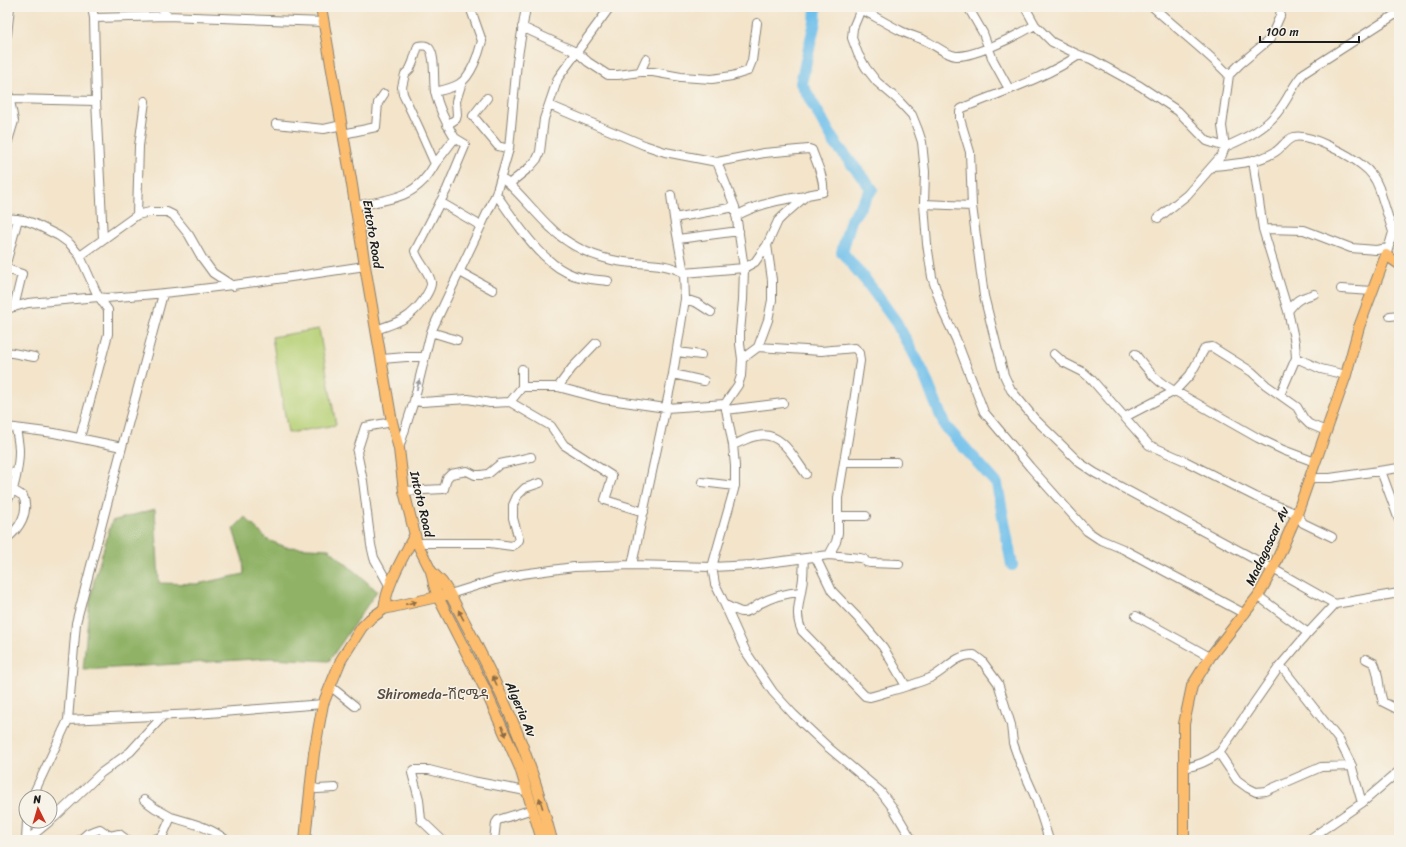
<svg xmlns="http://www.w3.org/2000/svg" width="1406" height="847" font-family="Sriracha,'Noto Sans Ethiopic',sans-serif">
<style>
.green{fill:#b6d075;stroke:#697648}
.forest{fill:#90b266;stroke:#566741}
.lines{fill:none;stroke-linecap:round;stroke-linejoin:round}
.river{stroke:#70c0eb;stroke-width:12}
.minor-casing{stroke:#888073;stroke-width:10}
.major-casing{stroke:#888073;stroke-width:12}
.minor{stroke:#fff;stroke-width:8}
.major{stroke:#fcbd6e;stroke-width:10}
.oneway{fill:#999}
.oneway2{fill:#8c6c45}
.labels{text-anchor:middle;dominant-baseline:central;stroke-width:3;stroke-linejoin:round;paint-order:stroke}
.street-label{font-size:13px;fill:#1c1c1c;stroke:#f7f3e8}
.neighbourhood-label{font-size:14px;fill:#584b40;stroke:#f7f3e8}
</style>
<rect width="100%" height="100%" fill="#f7f3e8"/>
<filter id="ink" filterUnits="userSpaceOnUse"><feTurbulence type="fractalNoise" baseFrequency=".025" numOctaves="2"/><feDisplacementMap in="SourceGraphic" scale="8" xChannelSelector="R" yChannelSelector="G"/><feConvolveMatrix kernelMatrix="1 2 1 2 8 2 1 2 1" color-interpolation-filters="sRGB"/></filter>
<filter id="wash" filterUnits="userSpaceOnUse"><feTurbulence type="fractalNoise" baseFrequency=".012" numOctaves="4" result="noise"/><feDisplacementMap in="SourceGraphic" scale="16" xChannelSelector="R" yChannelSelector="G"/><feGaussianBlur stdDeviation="0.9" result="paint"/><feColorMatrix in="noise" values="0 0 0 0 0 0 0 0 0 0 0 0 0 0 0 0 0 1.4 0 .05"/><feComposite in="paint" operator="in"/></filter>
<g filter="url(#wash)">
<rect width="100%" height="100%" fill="#f3e4ca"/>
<path class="green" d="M 319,329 L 336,425 L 288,433 L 272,337 Z"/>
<path class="forest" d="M 155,509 L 159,583 L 197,584 L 244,574 L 243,560 L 233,529 L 245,517 L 268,540 L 286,547 L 329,549 L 377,591 L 329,661 L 270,658 L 83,670 L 89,607 L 94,581 L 112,521 Z"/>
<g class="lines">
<path class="river" d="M 816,7 L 815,22 L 801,83 L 835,143 L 872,189 L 851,220 L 842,252 L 867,282 L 896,322 L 923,372 L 945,426 L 997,484 L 1012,565"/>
</g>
</g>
<g filter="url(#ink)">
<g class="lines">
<defs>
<path id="minor" d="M 92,7 L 94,18 L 96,101 L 103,239
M 161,7 L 167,16
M 968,7 L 983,33 L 993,60 L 1009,89
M 1025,7 L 1035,25 L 1052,42 L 1079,55 L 1091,59 L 1140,86 L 1178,111 L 1207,141 L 1225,147 C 1246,138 1267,128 1280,109 C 1289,97 1294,83 1304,73 L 1399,12
M 1153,7 C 1178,30 1205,50 1229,75 L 1222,126 L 1225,147 L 1222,155 L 1187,195 L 1158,218
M 94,18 L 167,16 L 324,22
M 1035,25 C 1018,35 975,57 956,56 C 946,55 935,45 926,41 C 918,37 909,35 901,31 C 887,24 874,16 861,9 L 853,28 L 852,38 L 858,54 L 866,68 L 877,82 L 897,99 L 912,115 L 918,130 L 922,142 L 925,172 L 924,204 L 927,244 L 932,277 L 944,314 L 956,339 L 984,412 L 1030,467 L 1087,531 L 1099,539 L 1123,549 L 1245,614
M 522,27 L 578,53 L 588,62 L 608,75 L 618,75 L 640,72 L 653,72 L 681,77 L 712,79 L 732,76 L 748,71 L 752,61 L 757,23
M 7,35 L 10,7
M 1079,55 C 1043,79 1004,91 965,107 L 961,109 L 960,112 L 960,119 L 970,152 L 972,206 L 984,296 L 1004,375 L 1011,390 L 1034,418 L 1080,463 L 1095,473 L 1273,569 L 1335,604 L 1399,593
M 640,72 L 646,59
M 1229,75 L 1240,64 L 1270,39 L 1280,16 L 1281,7
M 7,85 L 14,121 L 7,144
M 435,92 C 443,90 452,88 459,84 C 471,77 479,53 482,41 L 470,7
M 487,98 L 473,116 L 498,146 L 509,149
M 9,99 L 96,101
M 549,105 L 644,145 L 665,152 L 717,162 L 735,207 L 744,268 L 743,300 L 740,332 L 740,344 L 742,359 L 741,376 L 738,385 L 725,404 L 733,445 L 735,466 L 735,486 L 712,567 L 715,584 L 720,594 L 746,652 L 773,692 L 793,714 L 829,748 L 880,791 L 893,808 L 912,840
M 276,124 L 324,129 L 342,125
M 447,125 L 456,119 L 457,115 L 456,101 L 462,82
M 343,134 L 376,127 L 378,103 L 384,94
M 1253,160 L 1263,229 L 1304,230 L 1351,248 L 1376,250 L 1388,248
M 717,162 L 764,153 L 809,149 L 812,150 C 816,162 825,179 823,192 L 807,195 L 783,216 L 778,221 L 767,245 L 772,280 L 772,300 L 768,320 L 758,347
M 1213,166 C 1234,164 1257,163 1275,152 C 1282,148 1286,139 1294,137 C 1309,133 1351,156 1363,166 C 1370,171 1376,180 1379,188 L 1393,232
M 505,181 L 509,184 L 530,167 L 537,159 L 540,152 L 544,119 L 558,78 L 610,7
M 509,184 C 524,198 536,214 551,228 C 567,244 590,255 612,260 C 636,266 662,260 684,273 L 685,299 L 673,374 L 632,565
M 496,194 C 513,218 539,259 566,272 C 579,279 593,279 608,281
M 671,195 L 674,218
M 440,202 L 481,226
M 924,204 L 972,206
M 355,206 C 391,199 416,199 435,164 L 419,128 L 403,94 L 402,87 L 405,74 L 410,69 L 413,62 L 418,46 C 421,45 427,45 429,48 C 436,56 433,80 435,91 C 438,106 447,125 455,138 L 435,164
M 735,207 L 674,218 L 684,273 L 744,268 L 755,262 L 767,245
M 137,215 L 139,146 L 145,101
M 736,216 C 757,204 782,199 806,196
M 7,218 L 24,220 L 35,224 L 59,236 L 70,244 L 80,256 L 97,294 L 108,310 L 108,334 L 80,438
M 1263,229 L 1288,311 L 1295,343 L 1296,358 L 1280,395
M 678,239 L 739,231
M 1387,253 L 1393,232 L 1399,223
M 80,256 L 137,215 L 150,212 L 167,212 L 173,215 L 189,235 L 202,258 L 213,273 L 233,286
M 7,260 L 18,219
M 7,267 L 10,270 L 22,274 L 14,307
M 460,272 L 493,290
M 1341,289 L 1372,291
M 685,299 L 697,303 L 711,312
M 7,309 L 28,303 L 99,297 L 106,298 C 193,292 279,279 365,266
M 1288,311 C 1297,299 1300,298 1314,294
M 1390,316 L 1399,315
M 376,330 C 399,322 410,319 424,299 C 427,294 432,287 431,282 C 429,271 418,262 415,251 L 447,189 L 465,146 L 465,144 L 455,138
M 431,332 L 457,340
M 7,352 L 34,357
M 677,352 L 701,355
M 1054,354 L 1063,362 L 1083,372 L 1092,380 L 1149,445 L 1183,460 L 1256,497 L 1297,514 L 1303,523 L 1332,537
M 1135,354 C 1148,370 1156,382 1175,391 L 1258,438 L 1283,450 L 1315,462
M 1296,358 L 1321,369 L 1346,375
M 382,359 L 406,357 L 424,357
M 742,359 L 758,347 L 821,351 L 855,348 L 859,353 L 860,361 L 854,402 L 838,498 L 838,533 L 836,542 L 829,555
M 673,374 L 704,381
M 522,387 L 522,369
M 558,387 L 572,368 L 596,343
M 414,401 L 422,402 L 468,399 L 490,403 L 510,402 L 522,387 L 558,387 L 603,399 L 666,408 L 725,404
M 510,402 L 551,426 L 564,445 L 612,476 L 612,478 L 605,500 L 644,512
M 726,410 L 783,403
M 1125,417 L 1175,391 L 1190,375 L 1205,348 L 1212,347 L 1252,372 L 1266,385 L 1297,407 L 1304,419 L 1309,424 L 1326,431
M 7,427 L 54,433 L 122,447
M 733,445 C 741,442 749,437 757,436 C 781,430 794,458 806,474
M 399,448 L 414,401 L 431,332 L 496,194 L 509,149 L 517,62 L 526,7
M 844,462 L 896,462
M 1381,471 L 1399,520
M 7,474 L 16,472
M 1309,478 L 1330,478 L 1399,468
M 702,482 L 735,486
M 404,491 L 444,489 L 447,478 L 451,474 L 467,471 L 475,475 L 481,475 L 488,474 L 500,464 L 531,457
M 7,500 C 15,493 19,462 19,451 C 19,443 17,436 16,428
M 838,516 L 866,516
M 7,538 C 19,529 30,512 23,496 L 13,490
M 417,543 L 490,543 L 512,546 L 517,543 L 519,540 L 513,518 L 513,505 L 517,496 L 525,488 L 540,483
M 816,558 L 832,591 L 859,619 L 883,647 L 906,686
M 804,559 C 803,568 804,576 802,585 C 800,602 794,614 802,631 L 865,696 L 870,697 C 890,691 911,686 930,678 C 947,670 954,655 974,655 L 982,661 L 998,683 L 1011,725 L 1013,743 L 1020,763 L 1036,799 L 1049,840
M 389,585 L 374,558 L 371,545 L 363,481 L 357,452 L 365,427 L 392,422
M 450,594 L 495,580 L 522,574 L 574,567 L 632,565 L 712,567 L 752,565 L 829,555 L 860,558 L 864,559 L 866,562 L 870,563 L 899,564
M 1258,596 L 1308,633
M 725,605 C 730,607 737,611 742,612 C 749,613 754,607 759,604 C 772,597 786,593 801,592
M 1136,616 L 1210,657
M 1366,659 L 1374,663 C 1380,675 1378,689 1383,702 L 1399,710
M 1281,666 L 1339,740 L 1351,764 L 1362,803
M 330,686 L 355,706
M 68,720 L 196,714 L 323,704
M 1219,753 L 1237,780 L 1248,788 L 1256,792 L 1266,791 L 1321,767 L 1352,766
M 1184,768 C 1198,765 1208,762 1220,752 L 1279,667 L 1308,633 L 1335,604
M 310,786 L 317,789 L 335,788
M 32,797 L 68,720 L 76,623 L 122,447 L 163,294
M 144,800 L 155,808 L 171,817
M 26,840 L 27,821
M 27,840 L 55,817 L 101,773 L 130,752 L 163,716
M 80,840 L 88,833 L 100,829 L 110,836 L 119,834 L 127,840
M 152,840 L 161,837 L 163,835 L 171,817 C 191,823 210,827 226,840
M 442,840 L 421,820 L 419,799 L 412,773 L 414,770 L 429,770 L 472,781 L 526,791
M 494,840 L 496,823 L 498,820 L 533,809
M 1308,840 L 1362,803 L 1399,771"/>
<path id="major" d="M 321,7 L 351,179 L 365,266 L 392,422 L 399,449 L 404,491 L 417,543 L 431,571 L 434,585 L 438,597 L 484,687 L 520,768 L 542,840
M 431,571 L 442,582 L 450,594 C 479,649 509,705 529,764 C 538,789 545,815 552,840
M 384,609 C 387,583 402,560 414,536
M 305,840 L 314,753 L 323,704 L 341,660 L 362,627 L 370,619 L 384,609 L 450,594
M 1184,840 L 1184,724 L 1192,686 L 1210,657 L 1258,596 L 1273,569 L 1297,514 L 1346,375 L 1359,327 L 1386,255 L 1399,264"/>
</defs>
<use href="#minor" class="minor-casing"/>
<use href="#major" class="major-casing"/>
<use href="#minor" class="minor"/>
<use href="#major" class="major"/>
</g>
<defs><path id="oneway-solid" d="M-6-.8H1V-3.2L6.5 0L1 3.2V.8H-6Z"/></defs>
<use class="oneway" href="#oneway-solid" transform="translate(418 385) rotate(-76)"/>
<g class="oneway2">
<use href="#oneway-solid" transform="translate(411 603) rotate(-13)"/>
<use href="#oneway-solid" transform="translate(461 615) rotate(-118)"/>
<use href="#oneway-solid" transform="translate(495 681) rotate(-114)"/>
<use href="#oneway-solid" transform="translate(504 731) rotate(66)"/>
<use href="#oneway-solid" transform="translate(541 803) rotate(-107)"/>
</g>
</g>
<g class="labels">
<g class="street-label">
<text transform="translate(373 234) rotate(81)">Entoto Road</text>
<text transform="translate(422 504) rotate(77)">Intoto Road</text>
<text transform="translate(1267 546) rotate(-65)">Madagascar Av</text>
<text transform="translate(521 709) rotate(67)">Algeria Av</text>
</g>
<g class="neighbourhood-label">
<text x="433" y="694">Shiromeda-ሽሮሜዳ</text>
</g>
</g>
<rect width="1406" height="847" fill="none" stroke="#f7f3e8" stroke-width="24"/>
<g transform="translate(38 809) rotate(355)"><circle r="19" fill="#f7f3e8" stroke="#9f9d96"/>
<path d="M0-3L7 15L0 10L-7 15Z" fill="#c8321e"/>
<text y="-6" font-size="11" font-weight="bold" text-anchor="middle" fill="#1c1c1c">N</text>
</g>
<path d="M1260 36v6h99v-6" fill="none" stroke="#1c1c1c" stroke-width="2"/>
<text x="1266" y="36" font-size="12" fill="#1c1c1c" stroke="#f7f3e8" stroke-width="3" paint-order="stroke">100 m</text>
</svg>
